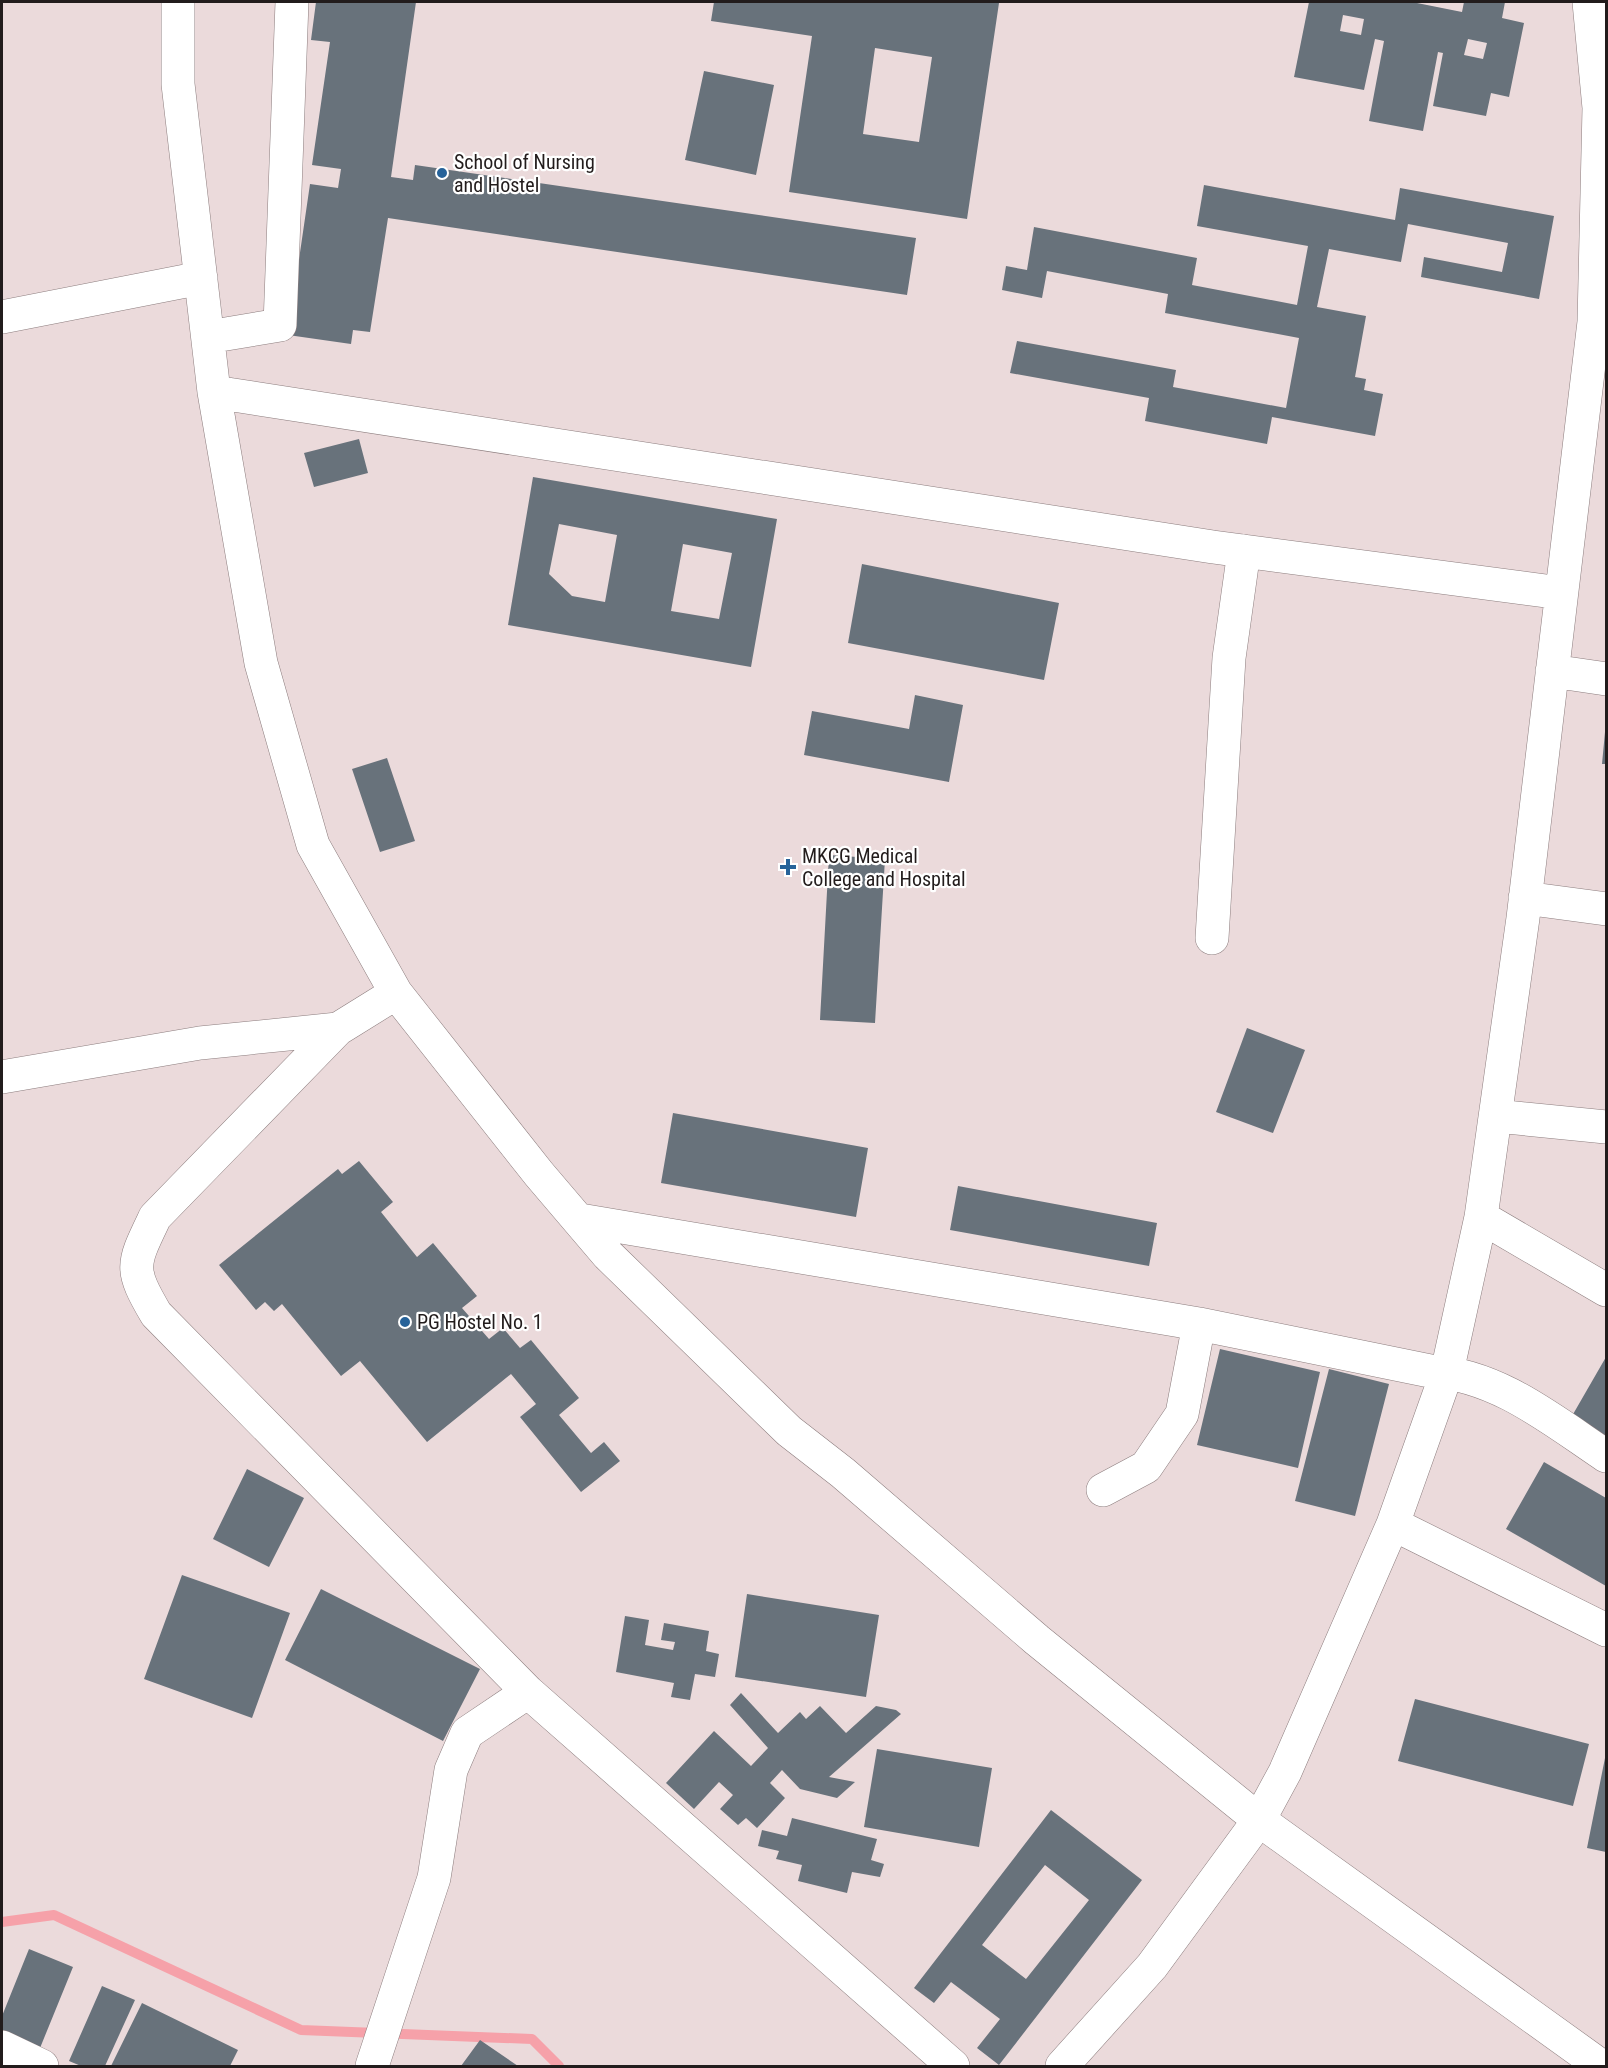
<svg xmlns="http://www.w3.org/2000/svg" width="1608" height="2068" font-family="'Roboto Condensed',sans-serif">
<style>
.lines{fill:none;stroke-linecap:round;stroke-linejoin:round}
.stream{stroke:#f6a1a9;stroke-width:10}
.building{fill:#68727b;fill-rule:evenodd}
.street-casing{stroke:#8c7d7e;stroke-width:34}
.secondary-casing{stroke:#8c7d7e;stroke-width:34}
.street{stroke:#fff;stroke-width:33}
.secondary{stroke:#fff;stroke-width:33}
.poi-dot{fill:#266299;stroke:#fff;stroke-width:2}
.labels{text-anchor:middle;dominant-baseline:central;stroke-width:4.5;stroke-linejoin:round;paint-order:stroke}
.poi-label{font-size:20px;fill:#221c1c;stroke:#fff;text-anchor:start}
</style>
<rect width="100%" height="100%" fill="#ebdadb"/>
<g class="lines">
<path class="stream" d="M 2,1922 L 54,1915 L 301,2030 L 532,2039 L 559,2066"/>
</g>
<path class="building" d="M 316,2 L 416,2 L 391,177 L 413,180 L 415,165 L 916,238 L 907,295 L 388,218 L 370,332 L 353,330 L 351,344 L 288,335 L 310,184 L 338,188 L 341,169 L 312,165 L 330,42 L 311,40 Z
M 714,2 L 999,3 L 967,219 L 789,192 L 812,36 L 711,21 ZM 875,48 L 932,57 L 919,142 L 863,134 Z
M 1309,2 L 1412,2 L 1462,12 L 1464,2 L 1505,2 L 1502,18 L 1524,23 L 1509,97 L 1491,93 L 1486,116 L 1433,106 L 1443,53 L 1438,52 L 1423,131 L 1369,121 L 1384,41 L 1375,39 L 1364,90 L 1294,77 ZM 1343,15 L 1364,19 L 1361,35 L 1340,31 ZM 1468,39 L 1487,43 L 1483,59 L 1464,55 Z
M 704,71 L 774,85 L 756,175 L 685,160 Z
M 1204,185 L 1395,220 L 1400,188 L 1554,216 L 1539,299 L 1421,277 L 1424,257 L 1502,272 L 1508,243 L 1408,224 L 1401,262 L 1329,249 L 1317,307 L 1366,316 L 1355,377 L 1366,379 L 1364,390 L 1383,394 L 1375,436 L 1272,417 L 1267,444 L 1145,421 L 1149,398 L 1010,373 L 1017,341 L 1176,370 L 1173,387 L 1286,408 L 1299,338 L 1165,313 L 1168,294 L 1047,271 L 1042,298 L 1002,290 L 1006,266 L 1027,270 L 1034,227 L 1197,258 L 1192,285 L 1297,305 L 1308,246 L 1197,226 Z
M 359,439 L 368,473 L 314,487 L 304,453 Z
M 533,477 L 777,519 L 751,667 L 508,625 ZM 559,524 L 617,535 L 605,602 L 572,596 L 549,574 ZM 683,544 L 732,553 L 719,619 L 671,611 Z
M 862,564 L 1059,603 L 1044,680 L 848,643 Z
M 915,695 L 963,705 L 949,782 L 804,755 L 812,711 L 909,729 Z
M 1605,732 L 1606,732 L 1606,764 L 1602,764 Z
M 387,758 L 415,841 L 380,852 L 352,769 Z
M 829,855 L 885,859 L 875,1023 L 820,1020 Z
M 1247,1028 L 1305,1050 L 1273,1133 L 1216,1112 Z
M 673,1113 L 868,1148 L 856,1217 L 661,1183 Z
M 359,1161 L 393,1202 L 381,1212 L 417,1257 L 433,1243 L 477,1296 L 462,1308 L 489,1339 L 503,1328 L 520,1348 L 531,1340 L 579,1398 L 559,1415 L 591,1453 L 604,1442 L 620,1461 L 581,1492 L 520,1417 L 536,1404 L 511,1374 L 427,1442 L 360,1361 L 341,1376 L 282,1304 L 274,1311 L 265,1302 L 256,1310 L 219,1265 L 338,1169 L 342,1174 Z
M 958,1186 L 1157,1223 L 1149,1266 L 950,1230 Z
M 1220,1349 L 1320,1372 L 1298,1468 L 1197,1445 Z
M 1606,1357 L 1606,1436 L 1572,1416 Z
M 1329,1369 L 1389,1384 L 1355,1516 L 1295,1501 Z
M 1544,1462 L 1606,1498 L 1606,1586 L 1506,1529 Z
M 247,1469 L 304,1498 L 269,1567 L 213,1539 Z
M 182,1575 L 290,1613 L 252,1718 L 144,1679 Z
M 321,1589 L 480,1669 L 443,1741 L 285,1660 Z
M 747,1594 L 879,1615 L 866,1697 L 735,1677 Z
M 625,1616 L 649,1620 L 645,1645 L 673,1650 L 675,1642 L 661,1640 L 664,1623 L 709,1631 L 706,1651 L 719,1654 L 715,1677 L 695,1674 L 690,1700 L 671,1697 L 674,1683 L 616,1672 Z
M 741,1693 L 778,1733 L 800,1712 L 806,1719 L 820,1706 L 846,1733 L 876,1706 L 896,1710 L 901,1714 L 829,1777 L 855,1782 L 837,1798 L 800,1789 L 782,1770 L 770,1783 L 785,1798 L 757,1828 L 746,1818 L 738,1825 L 720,1809 L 733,1795 L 719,1782 L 694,1809 L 666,1783 L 714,1731 L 751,1766 L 768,1748 L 730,1705 Z
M 1415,1699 L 1589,1744 L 1573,1806 L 1398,1761 Z
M 877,1749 L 992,1768 L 979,1847 L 864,1827 Z
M 1605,1758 L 1606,1758 L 1606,1852 L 1587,1848 Z
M 1051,1810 L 1142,1880 L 999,2065 L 977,2048 L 1000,2019 L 951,1982 L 934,2003 L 914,1988 ZM 1045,1865 L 1089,1900 L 1026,1979 L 982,1945 Z
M 792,1818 L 877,1839 L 871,1860 L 884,1864 L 880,1877 L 852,1872 L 847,1893 L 798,1881 L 802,1865 L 776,1859 L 779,1851 L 758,1846 L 762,1830 L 787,1836 Z
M 29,1949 L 73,1967 L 40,2048 L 2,2033 L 2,2016 Z
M 102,1986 L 135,2000 L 105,2066 L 81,2066 L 69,2061 Z
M 142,2003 L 238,2050 L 230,2066 L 111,2066 Z
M 480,2040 L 518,2066 L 461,2066 Z"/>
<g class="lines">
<defs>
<path id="street" d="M 178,2 L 178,84 L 214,392 L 261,663 L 313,845 L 396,993 L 539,1174 L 608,1255 L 789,1431 L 843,1473 L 1037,1640 L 1259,1820
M 2,317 L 201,278
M 208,337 L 280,325 L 292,2
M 214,392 L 1213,547 L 1561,593
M 1552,671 L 1606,679
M 1525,898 L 1606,909
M 1212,938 L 1229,658 L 1244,551
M 338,1029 L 155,1217 C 132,1265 129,1268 156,1314 L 528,1692 L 953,2066
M 2,1077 L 200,1043 L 338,1029 L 396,993
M 1496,1116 L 1606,1127
M 1481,1217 L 1606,1290
M 580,1220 L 1199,1324 L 1430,1371 C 1498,1375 1552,1420 1606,1456
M 1103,1490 L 1146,1467 L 1182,1414 L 1199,1324
M 1393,1524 L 1606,1630
M 2,2047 L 42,2066
M 372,2066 L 434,1878 L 451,1770 L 467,1733 L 528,1692
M 1062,2066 L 1152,1966 L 1259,1820 L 1285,1772 L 1393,1524 L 1447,1372 L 1481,1217 L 1523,918 L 1594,322 L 1599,108 L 1589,2"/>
<path id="secondary" d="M 1259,1820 L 1601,2066"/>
</defs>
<use href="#street" class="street-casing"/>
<use href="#secondary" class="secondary-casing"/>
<use href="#street" class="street"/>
<use href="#secondary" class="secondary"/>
</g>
<g class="poi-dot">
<circle cx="442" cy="173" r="6"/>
<path d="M785 858h6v6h6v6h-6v6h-6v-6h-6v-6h6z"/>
<circle cx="405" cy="1322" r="6"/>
</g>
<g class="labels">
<g class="poi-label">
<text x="454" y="162">School of Nursing<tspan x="454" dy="23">and Hostel</tspan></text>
<text x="802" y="856">MKCG Medical<tspan x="802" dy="23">College and Hospital</tspan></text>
<text x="417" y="1322">PG Hostel No. 1</text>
</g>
</g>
<rect width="1608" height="2068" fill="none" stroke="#221c1c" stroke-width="6"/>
</svg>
